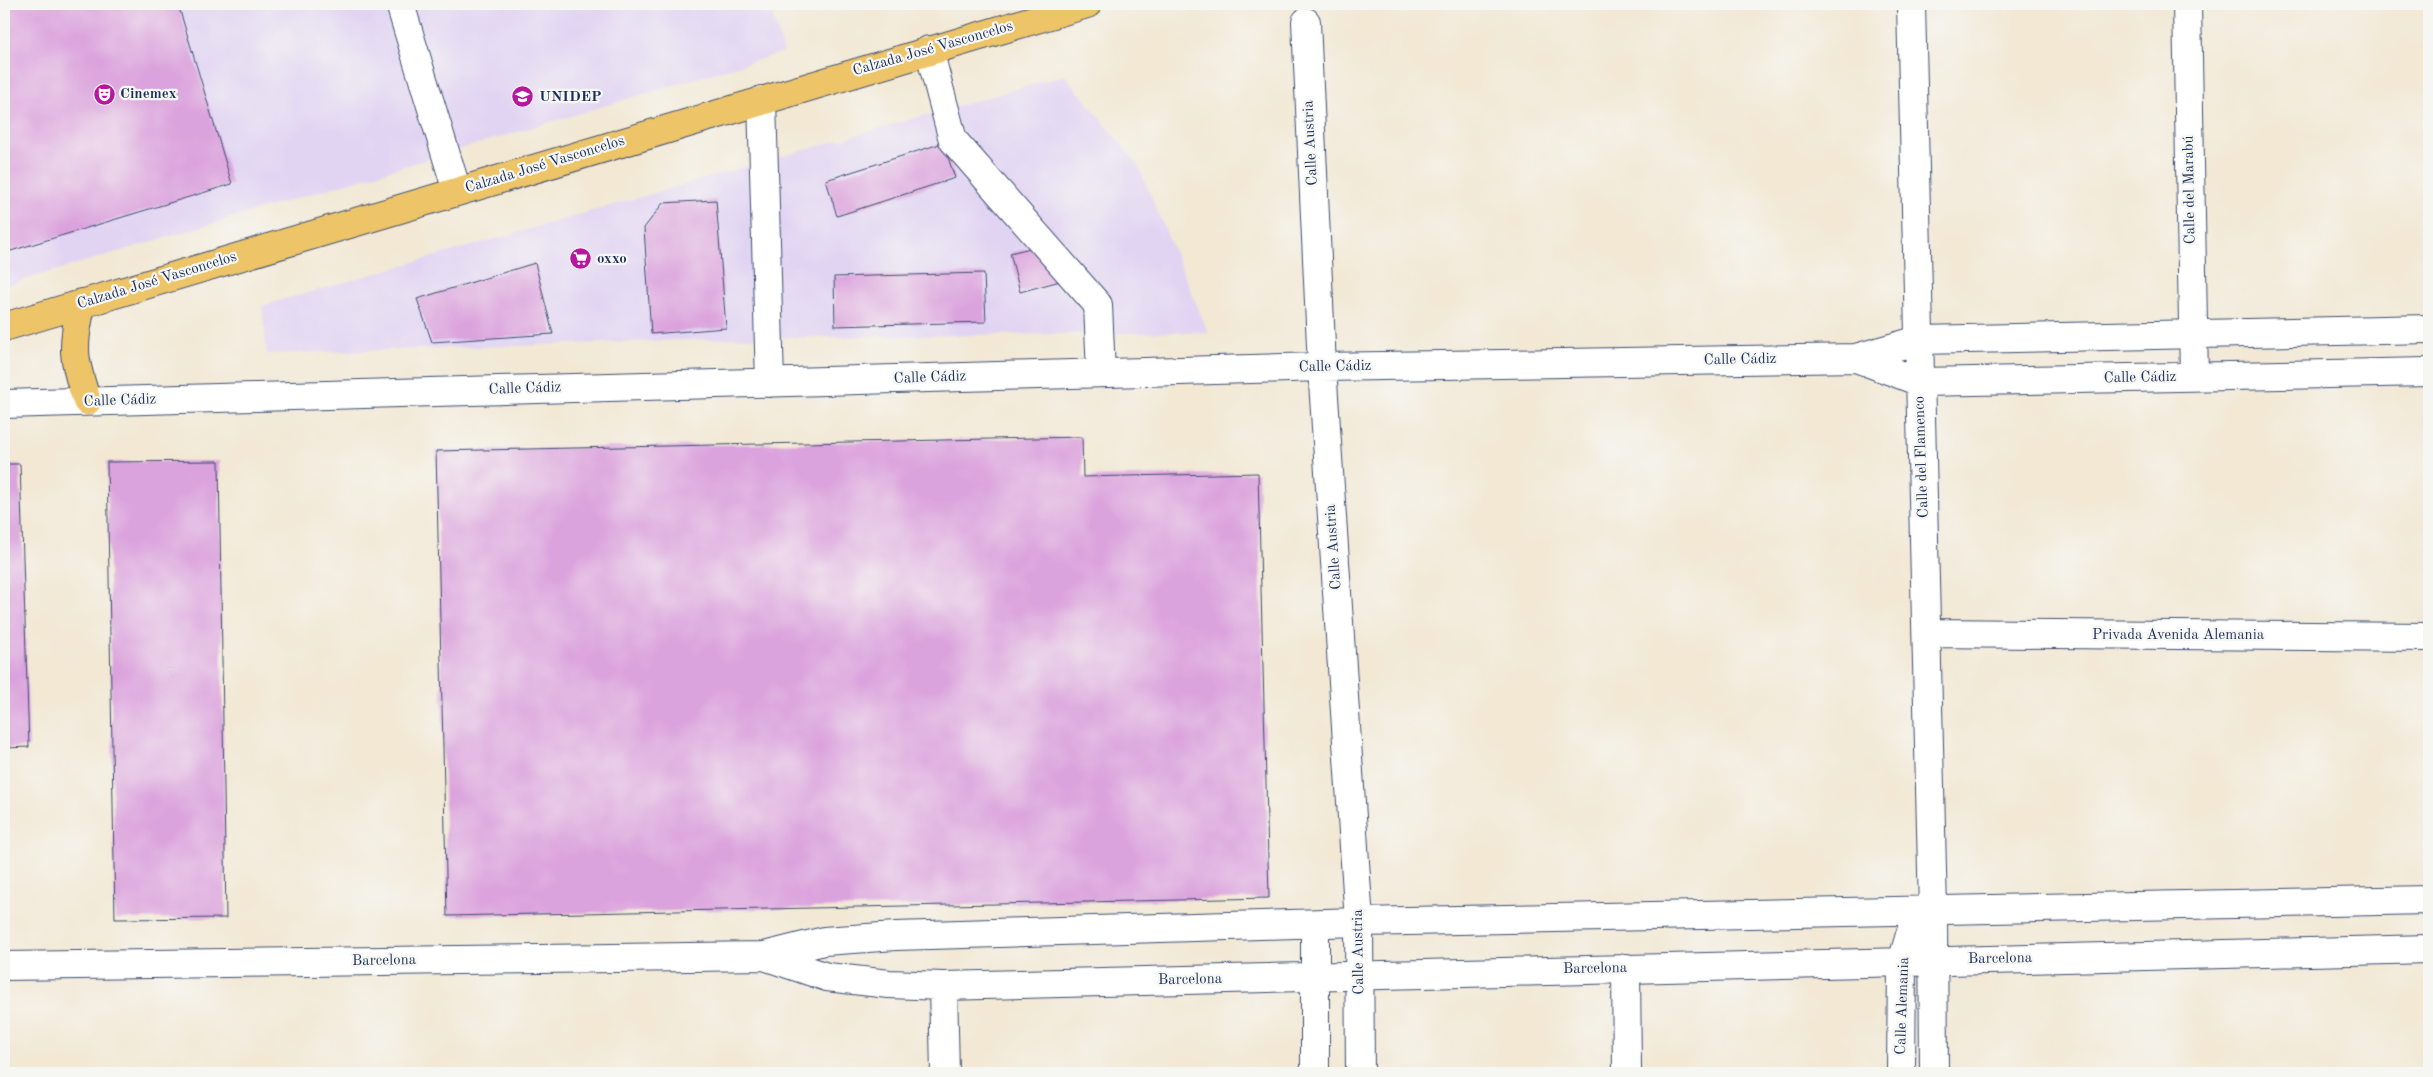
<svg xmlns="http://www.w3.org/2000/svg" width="2433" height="1077" font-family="'Old Standard TT',serif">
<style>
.built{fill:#e1d4f3}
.building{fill:#dba3dd}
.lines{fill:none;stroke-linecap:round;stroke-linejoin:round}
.minor-casing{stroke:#3b4b70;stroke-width:30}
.major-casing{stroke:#3b4b70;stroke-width:30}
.minor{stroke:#fff;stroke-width:28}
.major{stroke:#eec469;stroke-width:28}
.labels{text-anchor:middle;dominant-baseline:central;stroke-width:4.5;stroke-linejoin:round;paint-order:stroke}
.street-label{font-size:15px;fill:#1b2f5e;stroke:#f6f6f2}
.poi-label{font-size:15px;font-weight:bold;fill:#1b2f5e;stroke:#f6f6f2;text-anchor:start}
</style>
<rect width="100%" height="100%" fill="#f6f6f2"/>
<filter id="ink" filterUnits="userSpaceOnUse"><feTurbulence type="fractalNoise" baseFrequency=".02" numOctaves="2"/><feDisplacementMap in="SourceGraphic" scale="10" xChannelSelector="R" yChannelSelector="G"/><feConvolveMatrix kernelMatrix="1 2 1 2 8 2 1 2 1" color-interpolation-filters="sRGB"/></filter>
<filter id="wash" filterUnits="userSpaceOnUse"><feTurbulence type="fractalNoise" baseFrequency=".0096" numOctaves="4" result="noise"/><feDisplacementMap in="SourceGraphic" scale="20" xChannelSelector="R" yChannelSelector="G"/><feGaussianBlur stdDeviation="1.12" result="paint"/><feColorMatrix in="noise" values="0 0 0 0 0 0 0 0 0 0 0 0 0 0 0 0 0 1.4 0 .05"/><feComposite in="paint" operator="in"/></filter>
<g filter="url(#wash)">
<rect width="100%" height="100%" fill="#f2e8d4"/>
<path class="built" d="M 4,4 L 769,4 L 784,52 L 4,286 Z
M 1065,75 L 1138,165 L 1208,332 L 745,338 L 267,354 L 262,306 Z"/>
<g id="blocks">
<path class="building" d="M 4,4 L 178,4 L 232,184 L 4,253 Z
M 943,143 L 955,178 L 837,216 L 826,180 Z
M 716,200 L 726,328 L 651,334 L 644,228 L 663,203 Z
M 1050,243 L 1060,281 L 1020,292 L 1010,253 Z
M 535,263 L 553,334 L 432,342 L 417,299 Z
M 984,273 L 986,322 L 835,326 L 834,277 Z
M 1082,437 L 1083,477 L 1258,473 L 1269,898 L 447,916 L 436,451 Z
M 219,461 L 226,918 L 115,919 L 107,462 Z
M 4,464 L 20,464 L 29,747 L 4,748 Z"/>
</g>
</g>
<g filter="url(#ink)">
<use href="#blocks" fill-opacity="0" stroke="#3b4b70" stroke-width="1"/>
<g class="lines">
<defs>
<path id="minor" d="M 400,4 L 457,191
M 1911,4 L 1933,911 L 1934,1073
M 2187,4 L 2194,376
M 1306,22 L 1322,367 L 1359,922 L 1360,1073
M 929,50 L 953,140 L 1098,305 L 1101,373
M 762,100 L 770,383
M 1856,358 L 1920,382 L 2429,372
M 4,404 L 1322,367 L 1856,358 L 1919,340 L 2429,329
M 1927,633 L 2429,637
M 1315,924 L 1315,1073
M 764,956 L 827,977 L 889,984 L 943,986 L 2429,949
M 4,966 L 764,956 L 824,941 L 896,936 L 1359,922 L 2429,900
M 1626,968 L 1627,1073
M 943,986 L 945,1073
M 1901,1073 L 1902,962 L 1917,911"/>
<path id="major" d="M 82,303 C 71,346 73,360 87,401
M 4,327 L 1087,4"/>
</defs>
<use href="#minor" class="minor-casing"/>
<use href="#major" class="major-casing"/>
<use href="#minor" class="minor"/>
<use href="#major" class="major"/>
</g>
</g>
<defs>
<symbol id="theatre-disc" viewBox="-11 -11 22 22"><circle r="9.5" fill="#b5179e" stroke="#f6f6f2"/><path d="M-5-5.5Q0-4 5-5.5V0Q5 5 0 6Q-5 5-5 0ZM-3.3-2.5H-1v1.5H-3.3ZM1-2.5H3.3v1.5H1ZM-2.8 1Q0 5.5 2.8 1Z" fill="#fff"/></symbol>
<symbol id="university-disc" viewBox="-11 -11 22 22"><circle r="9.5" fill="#b5179e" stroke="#f6f6f2"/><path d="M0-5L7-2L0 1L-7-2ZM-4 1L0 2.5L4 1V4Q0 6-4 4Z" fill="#fff"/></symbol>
<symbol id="supermarket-disc" viewBox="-11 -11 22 22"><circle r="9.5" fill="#b5179e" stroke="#f6f6f2"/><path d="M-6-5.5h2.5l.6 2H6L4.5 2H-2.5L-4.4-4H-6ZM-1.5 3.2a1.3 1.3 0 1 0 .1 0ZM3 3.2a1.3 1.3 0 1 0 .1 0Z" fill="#fff"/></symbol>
</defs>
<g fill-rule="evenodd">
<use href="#theatre-disc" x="92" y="82" width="25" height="25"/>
<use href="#university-disc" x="510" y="84" width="25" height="25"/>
<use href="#supermarket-disc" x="568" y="246" width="25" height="25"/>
</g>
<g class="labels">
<g class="street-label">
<text transform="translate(933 49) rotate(-16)">Calzada José Vasconcelos</text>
<text transform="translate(1311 143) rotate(-93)">Calle Austria</text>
<text transform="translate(545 165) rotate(-17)">Calzada José Vasconcelos</text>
<text transform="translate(2190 190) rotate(-91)">Calle del Marabú</text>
<text transform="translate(157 281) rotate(-17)">Calzada José Vasconcelos</text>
<text transform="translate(1740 360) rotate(-1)">Calle Cádiz</text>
<text transform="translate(1335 367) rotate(-1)">Calle Cádiz</text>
<text transform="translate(930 378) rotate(-2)">Calle Cádiz</text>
<text transform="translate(2140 378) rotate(-1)">Calle Cádiz</text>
<text transform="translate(525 389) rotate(-2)">Calle Cádiz</text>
<text transform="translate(120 401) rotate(-2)">Calle Cádiz</text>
<text transform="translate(1922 457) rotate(-92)">Calle del Flamenco</text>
<text transform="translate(1334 547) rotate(-94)">Calle Austria</text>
<text x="2178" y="635">Privada Avenida Alemania</text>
<text transform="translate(1359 952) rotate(-91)">Calle Austria</text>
<text transform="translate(2000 959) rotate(-1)">Barcelona</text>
<text transform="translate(384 961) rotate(-1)">Barcelona</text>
<text transform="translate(1595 969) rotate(-1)">Barcelona</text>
<text transform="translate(1190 980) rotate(-1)">Barcelona</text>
<text transform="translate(1903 1006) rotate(-88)">Calle Alemania</text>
</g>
<g class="poi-label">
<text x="120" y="94">Cinemex</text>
<text x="539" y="97">UNIDEP</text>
<text x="597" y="259">oxxo</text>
</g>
</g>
<rect width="2433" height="1077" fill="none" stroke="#f6f6f2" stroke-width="20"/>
</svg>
